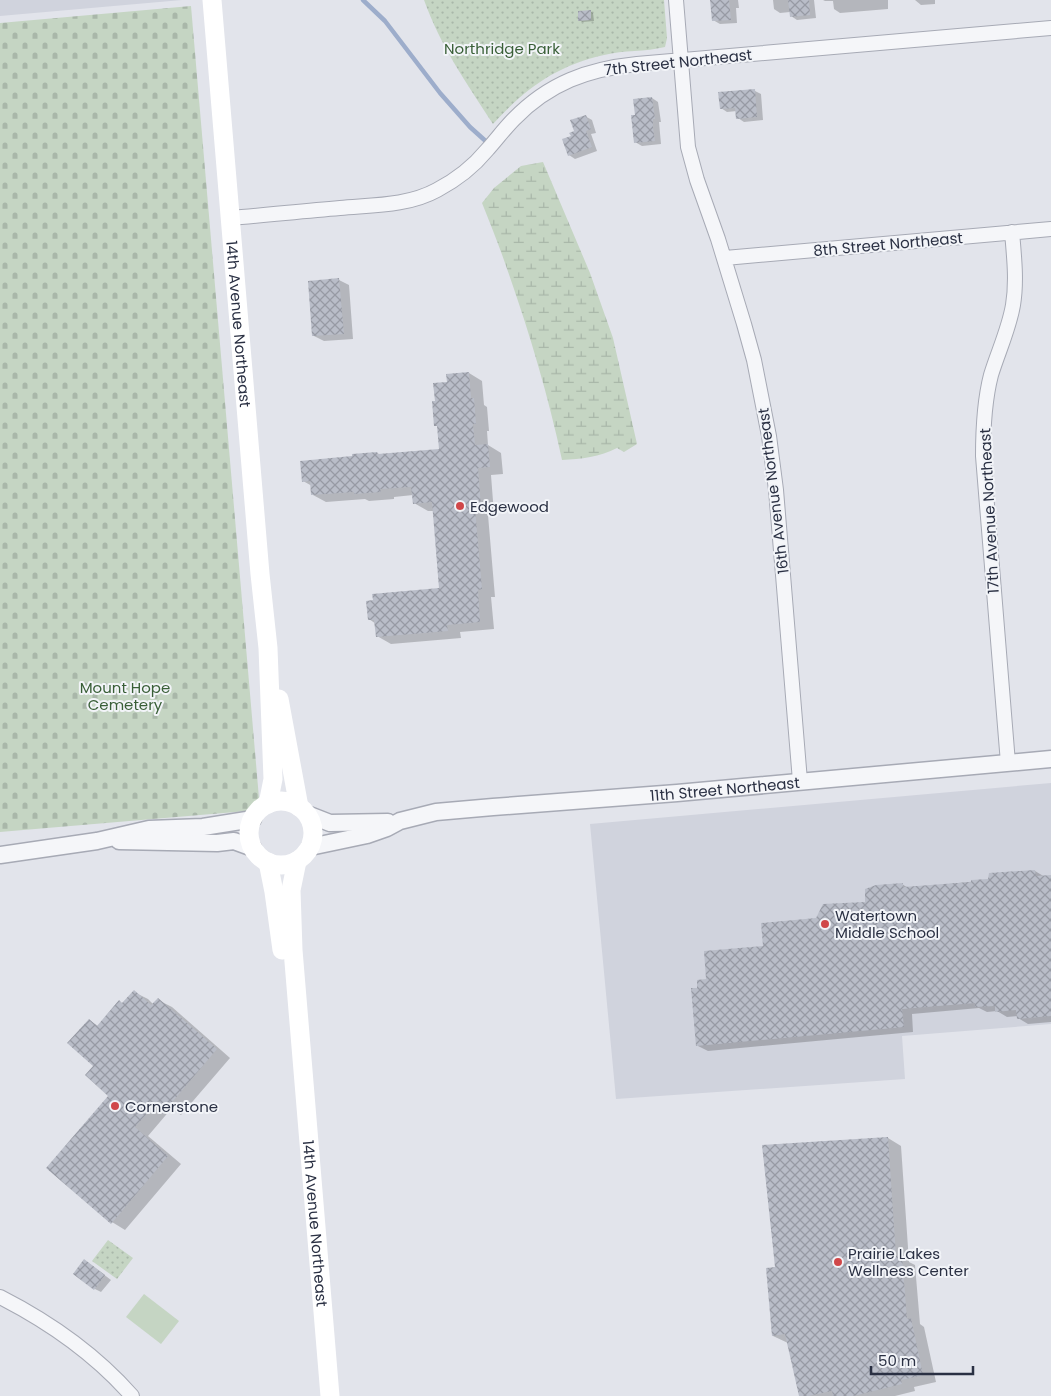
<svg xmlns="http://www.w3.org/2000/svg" width="1051" height="1396" font-family="Poppins,sans-serif">
<style>
.built{fill:#d0d3dd}
.wetland{fill:url(#wetland-marsh)}
.cemetery{fill:url(#cemetery-stones)}
.park{fill:url(#park-dots)}
.pitch{fill:#c5d5c3}
.shadow{fill:#0003}
.lines{fill:none;stroke-linecap:round;stroke-linejoin:round}
.stream{stroke:#9dadcb;stroke-width:4.5}
.building{fill:url(#building-cross-hatch)}
.minor-casing{stroke:#a7aab5;stroke-width:16}
.tertiary-casing{stroke:#a7aab5;stroke-width:19}
.minor{stroke:#f5f6f9;stroke-width:14}
.tertiary{stroke:#f5f6f9;stroke-width:16}
.secondary{stroke:#fff;stroke-width:19}
.poi-dot{fill:#d04749;stroke:#f2f4f8;stroke-width:2}
.labels{text-anchor:middle;dominant-baseline:central;stroke-width:4;stroke-linejoin:round;paint-order:stroke}
.park-label{font-size:15px;fill:#395f37;stroke:#f2f4f8}
.street-label{font-size:15px;fill:#2a3043;stroke:#f2f4f8}
.poi-label{font-size:15px;fill:#2a3043;stroke:#f2f4f8;text-anchor:start}
</style>
<defs>
<pattern id="wetland-marsh" width="20" height="14" patternUnits="userSpaceOnUse" patternTransform="scale(1.25)"><rect width="20" height="14" fill="#c5d5c3"/><path d="M1 5h8M5 5V1M11 12h8M15 12V8" fill="none" stroke="#a9b7a9"/></pattern>
<pattern id="cemetery-stones" width="16" height="16" patternUnits="userSpaceOnUse" patternTransform="scale(1.25)"><rect width="16" height="16" fill="#c5d5c3"/><path d="M2 7V4a2 2 0 0 1 4 0v3zM10 15v-3a2 2 0 0 1 4 0v3z" fill="#a9b7a9"/></pattern>
<pattern id="park-dots" width="8" height="8" patternUnits="userSpaceOnUse" patternTransform="scale(1.25)"><rect width="8" height="8" fill="#c5d5c3"/><path d="M2 2h.1M6 6h.1" fill="none" stroke="#a9b7a9" stroke-width="1.8" stroke-linecap="round"/></pattern>
<pattern id="building-cross-hatch" width="8" height="8" patternUnits="userSpaceOnUse" patternTransform="scale(1.25)"><rect width="8" height="8" fill="#b9bdc8"/><path d="M0 0l8 8M0 8l8-8" fill="none" stroke="#979aa4"/></pattern>
</defs>
<rect width="100%" height="100%" fill="#e2e4eb"/>
<path class="built" d="M 0,0 L 182,0 L 0,16 Z
M 1051,783 L 1051,1024 L 902,1036 L 905,1079 L 616,1099 L 590,824 Z"/>
<path class="wetland" d="M 543,162 L 590,273 L 613,338 L 637,444 L 624,452 L 617,448 C 600,457 581,459 562,460 C 548,394 528,328 505,263 C 498,243 490,223 482,203 L 494,188 L 521,166 Z"/>
<path class="cemetery" d="M 191,6 L 260,810 L 0,832 L 0,23 Z"/>
<path class="park" d="M 424,0 L 664,0 L 667,38 L 665,47 C 645,52 624,50 604,55 C 556,66 526,88 493,124 C 467,84 440,45 424,0 Z
M 108,1240 L 133,1258 L 117,1279 L 92,1261 Z"/>
<path class="pitch" d="M 144,1294 L 179,1321 L 161,1344 L 126,1317 Z"/>
<path class="shadow" d="M 712,0 L 738,0 L 739,8 L 736,8 L 737,23 L 720,24 L 713,20 Z
M 773,0 L 814,0 L 816,18 L 797,20 L 791,16 L 790,12 L 780,13 L 774,9 Z
M 823,0 L 888,0 L 888,9 L 840,13 L 834,9 L 833,1 L 825,1 Z
M 915,0 L 935,0 L 935,4 L 921,5 Z
M 590,11 L 593,13 L 594,21 L 582,22 L 580,20 Z
M 755,91 L 761,94 L 763,120 L 744,122 L 738,118 L 737,111 L 727,112 L 721,108 Z
M 652,98 L 658,102 L 661,122 L 659,122 L 661,144 L 642,146 L 635,142 L 636,116 Z
M 585,116 L 592,120 L 596,133 L 591,134 L 597,151 L 575,159 L 569,155 L 572,137 Z
M 339,280 L 349,285 L 353,339 L 324,341 L 314,336 Z
M 469,373 L 482,381 L 484,405 L 487,407 L 489,431 L 487,431 L 488,445 L 501,453 L 503,474 L 491,475 L 494,514 L 488,515 L 495,597 L 491,597 L 494,629 L 460,632 L 461,638 L 391,644 L 377,636 L 376,624 L 369,619 L 441,589 L 434,511 L 428,511 L 414,503 L 413,495 L 394,497 L 394,499 L 369,501 L 365,499 L 326,502 L 313,495 L 312,486 L 303,481 L 353,457 L 377,453 L 381,455 L 441,450 L 439,427 L 436,425 L 436,402 L 448,383 Z
M 1035,871 L 1045,877 L 1051,876 L 1051,1022 L 1028,1024 L 1018,1018 L 1018,1016 L 1007,1017 L 997,1011 L 987,1012 L 979,1008 L 912,1014 L 913,1032 L 708,1051 L 698,1046 L 699,989 L 707,980 L 764,947 L 817,919 L 867,904 L 902,884 L 908,888 L 989,880 Z
M 134,992 L 148,999 L 154,1005 L 158,1000 L 172,1007 L 230,1058 L 181,1115 L 171,1109 L 148,1136 L 181,1164 L 125,1230 L 112,1222 L 110,1095 L 95,1066 L 89,1020 L 98,1026 L 123,1004 Z
M 888,1138 L 901,1146 L 909,1262 L 915,1265 L 920,1324 L 924,1327 L 936,1382 L 914,1387 L 915,1391 L 895,1396 L 800,1396 L 788,1343 L 773,1336 L 776,1269 Z
M 90,1264 L 111,1280 L 101,1292 L 95,1289 Z"/>
<g class="lines">
<path class="stream" d="M 363,0 L 385,21 L 440,93 L 470,127 L 490,145"/>
</g>
<path class="building" d="M 710,0 L 729,0 L 731,20 L 712,21 Z
M 788,0 L 809,0 L 810,15 L 790,17 Z
M 591,10 L 591,20 L 578,21 L 578,11 Z
M 755,89 L 757,117 L 736,119 L 735,108 L 720,109 L 718,92 Z
M 652,97 L 655,119 L 653,119 L 653,128 L 655,141 L 634,143 L 631,115 L 635,115 L 633,99 Z
M 586,115 L 591,129 L 586,131 L 592,147 L 568,156 L 562,139 L 571,136 L 569,133 L 574,131 L 570,120 Z
M 339,278 L 344,334 L 312,336 L 308,281 Z
M 469,372 L 471,398 L 474,398 L 476,424 L 473,424 L 475,445 L 488,444 L 490,467 L 478,468 L 481,507 L 475,508 L 482,589 L 478,590 L 480,622 L 447,625 L 448,631 L 376,637 L 374,620 L 368,620 L 366,601 L 373,600 L 372,594 L 439,588 L 432,502 L 413,504 L 411,487 L 380,489 L 381,492 L 354,494 L 354,492 L 311,495 L 310,481 L 302,482 L 300,461 L 352,456 L 352,454 L 377,452 L 378,454 L 439,449 L 437,426 L 434,426 L 432,401 L 435,401 L 433,383 L 447,382 L 446,374 Z
M 1035,870 L 1036,876 L 1051,875 L 1051,1016 L 1017,1019 L 1016,1010 L 995,1012 L 995,1006 L 975,1007 L 975,1003 L 902,1009 L 904,1027 L 696,1046 L 691,988 L 697,988 L 697,980 L 706,979 L 704,951 L 763,946 L 761,923 L 816,918 L 823,904 L 865,902 L 865,889 L 876,885 L 903,883 L 903,887 L 971,882 L 971,880 L 988,879 L 989,873 Z
M 134,990 L 151,1005 L 158,998 L 217,1049 L 167,1108 L 158,1101 L 135,1127 L 168,1156 L 111,1224 L 46,1168 L 108,1096 L 85,1075 L 93,1066 L 67,1043 L 89,1019 L 97,1026 L 119,1000 L 122,1003 Z
M 888,1137 L 896,1256 L 902,1256 L 907,1319 L 911,1318 L 923,1375 L 901,1380 L 902,1384 L 853,1396 L 833,1396 L 832,1391 L 808,1396 L 799,1396 L 785,1334 L 772,1336 L 766,1268 L 775,1267 L 762,1145 Z
M 84,1259 L 105,1275 L 94,1290 L 73,1274 Z"/>
<g class="lines">
<defs>
<path id="minor" d="M 676,0 L 688,147 L 697,180 L 718,239 L 744,324 L 754,360 L 769,436 L 776,490 L 800,781
M 230,218 C 267,215 303,211 340,208 C 372,205 408,206 437,190 C 456,180 473,167 487,150 C 496,140 505,128 514,119 C 549,83 588,69 637,64 L 1051,28
M 725,258 L 1051,229
M 1008,763 L 983,456 C 983,428 984,402 991,375 C 998,352 1009,329 1013,305 C 1017,281 1014,256 1012,232
M 0,1297 C 49,1322 95,1354 132,1396"/>
<g id="tertiary">
<path d="M 307,814 L 330,823 L 388,822"/>
<path d="M 119,841 L 217,843 L 234,841 L 253,848"/>
<path id="s1" d="M 310,847 L 367,835 L 387,828 L 400,821 L 436,812 L 493,807 L 677,793 L 1051,759"/>
<path d="M 0,855 L 97,841 L 149,829 L 203,827 L 253,819"/>
</g>
</defs>
<use href="#minor" class="minor-casing"/>
<use href="#tertiary" class="tertiary-casing"/>
<use href="#minor" class="minor"/>
<use href="#tertiary" class="tertiary"/>
<g class="secondary">
<path id="s2" d="M 212,0 L 260,574 L 268,648 L 273,779 L 268,804"/>
<path d="M 279,699 L 299,807"/>
<circle cx="281" cy="833" r="32"/>
<path id="s3" d="M 297,861 L 291,890 L 293,950 L 330,1396"/>
<path d="M 268,862 L 274,892 L 282,950"/>
</g>
</g>
<g class="poi-dot">
<circle cx="460" cy="506" r="5"/>
<circle cx="825" cy="924" r="5"/>
<circle cx="115" cy="1106" r="5"/>
<circle cx="838" cy="1262" r="5"/>
</g>
<g class="labels">
<g class="park-label">
<text x="502" y="48">Northridge Park</text>
<text x="125" y="687">Mount Hope<tspan x="125" dy="17">Cemetery</tspan></text>
</g>
<g class="street-label">
<text transform="translate(678 62) rotate(-6)">7th Street Northeast</text>
<text transform="translate(888 244) rotate(-5)">8th Street Northeast</text>
<text stroke="none"><textPath href="#s2" startOffset="325">14th Avenue Northeast</textPath></text>
<text transform="translate(773 491) rotate(-97)">16th Avenue Northeast</text>
<text transform="translate(989 511) rotate(-93)">17th Avenue Northeast</text>
<text stroke="none"><textPath href="#s1" startOffset="421">11th Street Northeast</textPath></text>
<text stroke="none"><textPath href="#s3" startOffset="364">14th Avenue Northeast</textPath></text>
</g>
<g class="poi-label">
<text x="470" y="506">Edgewood</text>
<text x="835" y="915">Watertown<tspan x="835" dy="17">Middle School</tspan></text>
<text x="125" y="1106">Cornerstone</text>
<text x="848" y="1253">Prairie Lakes<tspan x="848" dy="17">Wellness Center</tspan></text>
</g>
</g>
<path d="M871 1366v8h102v-8" fill="none" stroke="#2a3043" stroke-width="2.5"/>
<text x="878" y="1366" font-size="15" fill="#2a3043" stroke="#f2f4f8" stroke-width="4" paint-order="stroke">50 m</text>
</svg>
